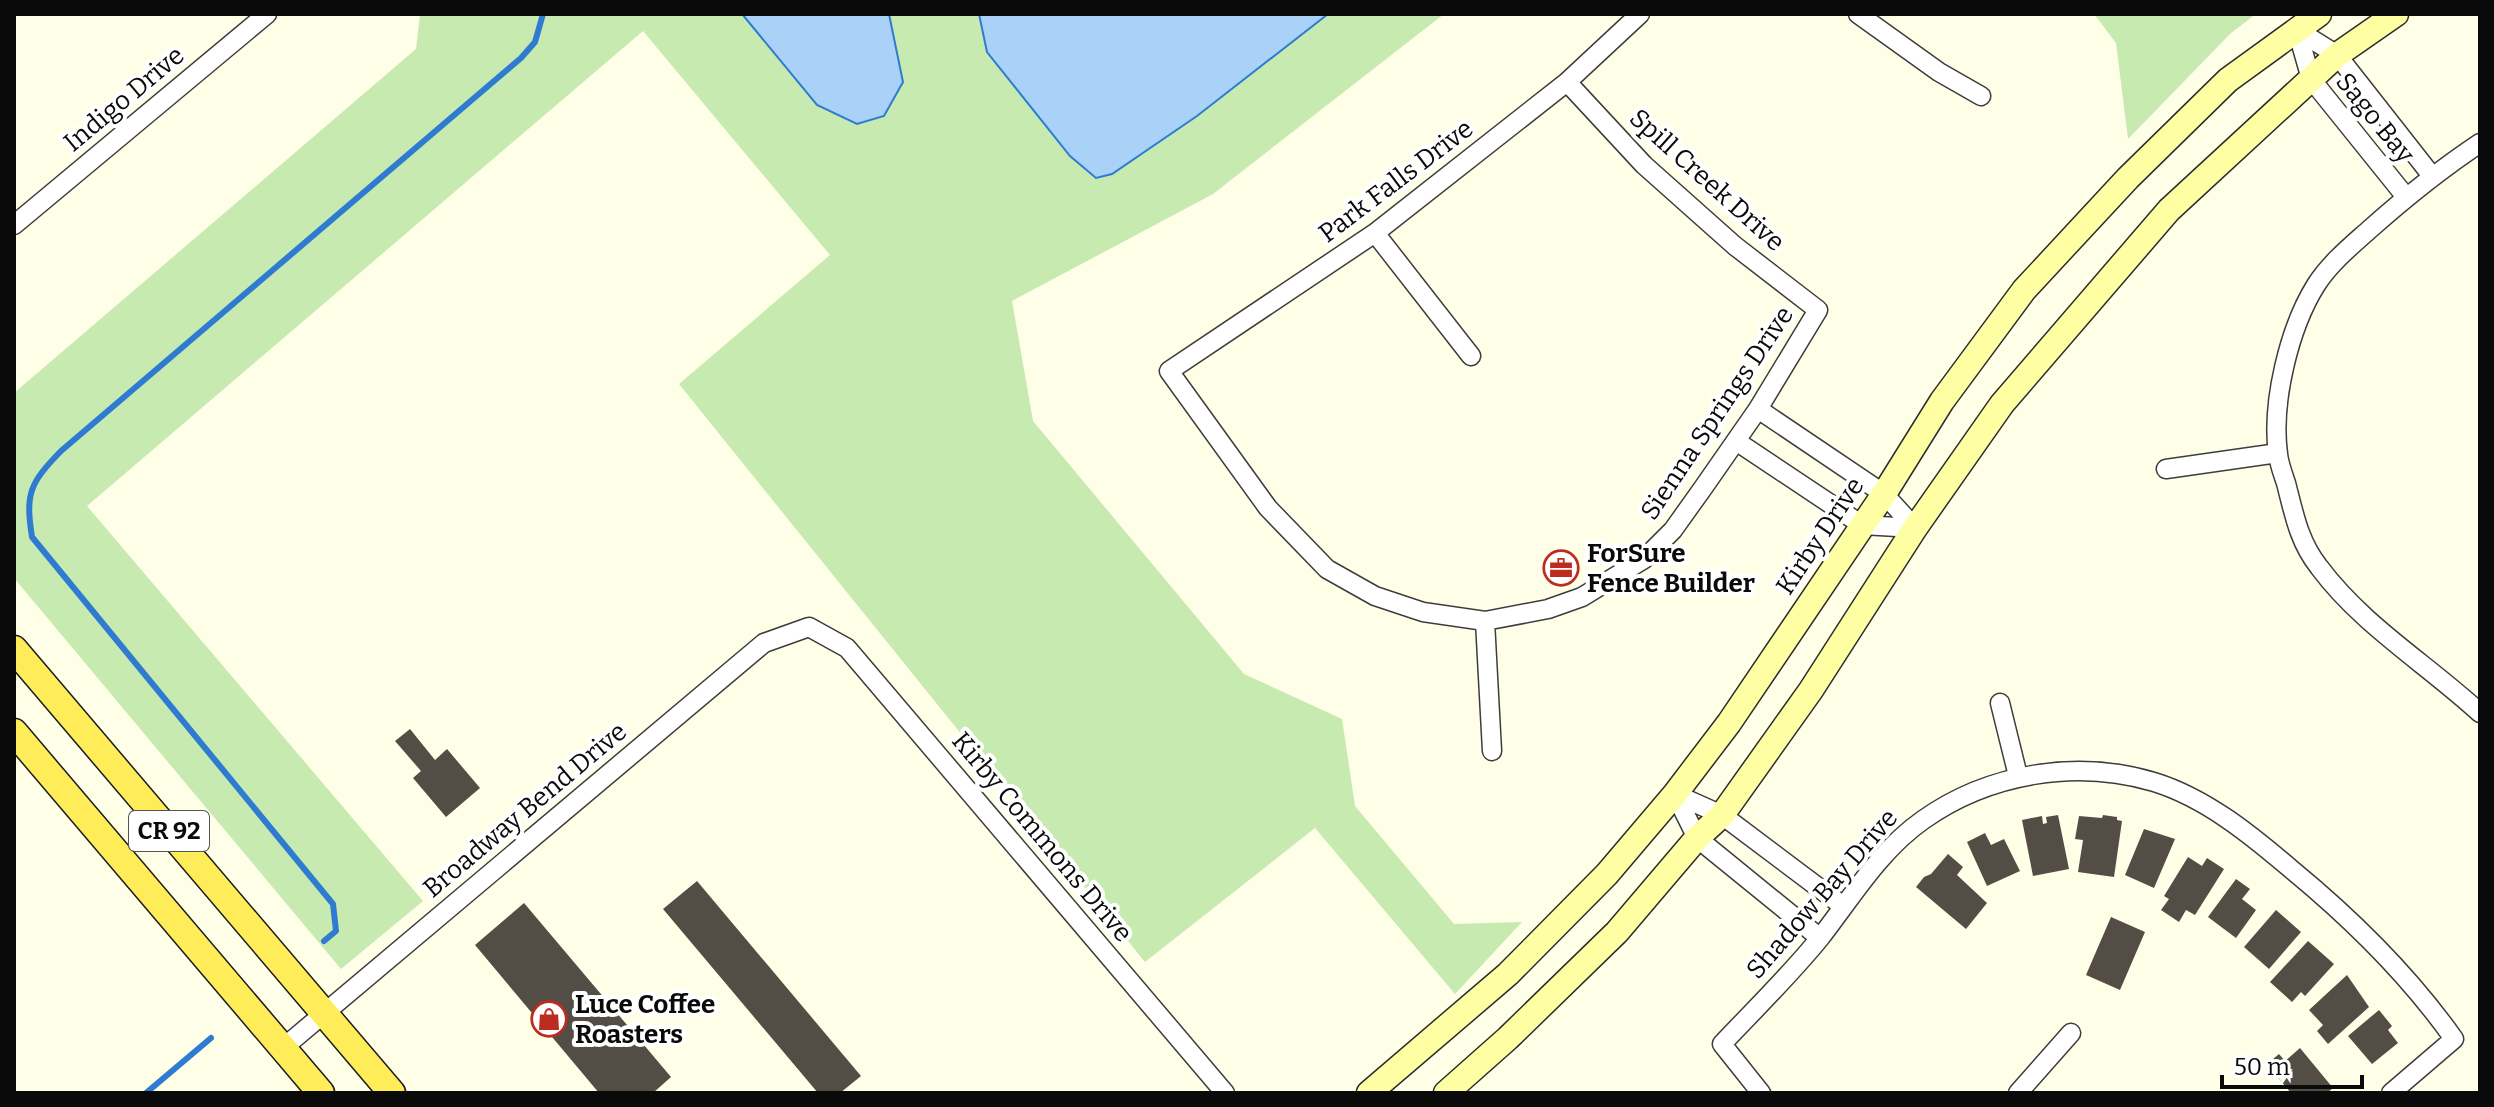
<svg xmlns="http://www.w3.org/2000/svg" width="2494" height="1107" font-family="Bitter,serif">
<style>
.green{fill:#c7eab1}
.water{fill:#aad1f8;stroke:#2f7bd1;stroke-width:2}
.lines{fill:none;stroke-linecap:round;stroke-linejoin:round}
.stream{stroke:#2f7bd1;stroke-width:6}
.building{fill:#534d46}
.minor-casing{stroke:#3d3d3d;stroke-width:21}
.secondary-casing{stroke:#2c2c2c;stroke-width:27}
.primary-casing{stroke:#1b1b1b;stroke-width:29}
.minor{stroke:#fff;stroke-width:18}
.secondary{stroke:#fdffa2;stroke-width:24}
.primary{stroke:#feec59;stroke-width:26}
.labels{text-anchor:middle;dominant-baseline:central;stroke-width:8;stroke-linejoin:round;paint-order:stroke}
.shield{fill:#fff;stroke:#545454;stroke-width:2}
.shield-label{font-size:24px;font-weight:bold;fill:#0a0a0a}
.street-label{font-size:26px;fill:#0a0a0a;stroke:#fff}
.poi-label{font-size:26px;font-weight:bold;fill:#0a0a0a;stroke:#fff;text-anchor:start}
</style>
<rect width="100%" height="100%" fill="#fffee7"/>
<path class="green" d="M 420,14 L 1444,14 L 1213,194 L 1012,301 L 1033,421 L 1244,674 L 1342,719 L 1355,806 L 1454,924 L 1522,922 L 1455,994 L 1315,828 L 1145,962 L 679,384 L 830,255 L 643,31 L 87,506 L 423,901 L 341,969 L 14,578 L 14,393 L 416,49 Z
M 2094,14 L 2256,14 L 2231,33 L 2128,139 L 2116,43 Z"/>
<path class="water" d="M 742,14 L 889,14 L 903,82 L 884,116 L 857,124 L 817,105 Z
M 979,14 L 1328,14 L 1197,116 L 1112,174 L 1096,178 L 1070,156 L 987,52 Z"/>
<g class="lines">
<path class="stream" d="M 324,941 L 336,931 L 333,904 L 32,537 C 25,493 30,483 61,451 L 521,58 L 535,42 L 543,14
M 146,1093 L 211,1038"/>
</g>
<path class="building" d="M 410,729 L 435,760 L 447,749 L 480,788 L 446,817 L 413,778 L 421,771 L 395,741 Z
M 2058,815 L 2069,869 L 2033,876 L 2022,820 L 2042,816 L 2043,824 L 2047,823 L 2046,817 Z
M 2103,815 L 2117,817 L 2117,820 L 2122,821 L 2114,877 L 2078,872 L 2083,840 L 2075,839 L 2079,816 L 2102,818 Z
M 2144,829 L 2175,839 L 2154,888 L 2125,875 Z
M 1985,833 L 1991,845 L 2004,839 L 2020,871 L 1987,886 L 1967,842 Z
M 1948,854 L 1963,867 L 1957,875 L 1987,903 L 1966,929 L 1916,887 L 1924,877 L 1931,874 Z
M 2188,857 L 2202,866 L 2207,858 L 2224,869 L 2195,915 L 2186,910 L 2179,922 L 2161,910 L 2169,899 L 2164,896 Z
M 2236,879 L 2250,889 L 2242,899 L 2256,910 L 2236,938 L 2208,917 Z
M 697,881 L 861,1076 L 840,1093 L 818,1093 L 663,909 Z
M 524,903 L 671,1077 L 653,1093 L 599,1093 L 475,945 Z
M 2276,910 L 2301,932 L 2269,969 L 2244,947 Z
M 2111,917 L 2145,932 L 2120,990 L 2086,975 Z
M 2308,941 L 2334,964 L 2305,996 L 2301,992 L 2292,1002 L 2270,982 Z
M 2347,975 L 2369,1007 L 2328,1044 L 2317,1031 L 2323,1025 L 2309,1010 Z
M 2379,1010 L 2392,1026 L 2388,1030 L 2398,1043 L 2372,1064 L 2348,1036 Z
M 2300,1048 L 2333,1088 L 2327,1093 L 2291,1093 L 2267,1064 L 2279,1054 L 2285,1061 Z"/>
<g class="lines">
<defs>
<path id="minor" d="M 1858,14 L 1939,72 L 1981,96
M 2297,30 L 2311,79 L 2406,197
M 2297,30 L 2337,55 L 2432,176
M 1567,82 L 1644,165 L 1735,246 L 1818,310 L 1758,409 L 1703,488 L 1673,530 L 1644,559 L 1582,597 L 1548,609 L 1485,621 L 1423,612 L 1375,596 L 1327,569 L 1268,508 L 1169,371 L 1375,233 L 1567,82 L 1640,14
M 2480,143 C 2441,169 2406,197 2370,229 C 2351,246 2330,263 2316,285 C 2289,328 2271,403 2278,454 C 2279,464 2283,474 2286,483 C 2294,514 2299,542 2319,567 C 2363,626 2427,664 2480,713
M 14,225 L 267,14
M 1375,233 L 1471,356
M 1758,409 L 1884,494 L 1915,528
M 1736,441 L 1862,525 L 1915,528
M 2166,469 L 2278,453
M 1485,621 L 1492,751
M 2000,703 L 2018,776
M 1675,794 L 1697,838 L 1820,938
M 1675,794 L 1722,815 L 1843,906
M 283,1048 L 764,643 L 809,627 L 847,648 L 1225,1093
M 1761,1093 L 1722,1044 C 1755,1009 1790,975 1820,938 C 1852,897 1880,850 1923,820 C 1989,773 2077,759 2154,782 C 2206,798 2251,835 2291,869 C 2353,920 2408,974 2454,1039 L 2391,1093
M 2018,1093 L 2071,1033"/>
<path id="secondary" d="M 1369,1093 L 1508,974 L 1607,874 L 1675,794 L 1729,723 L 1884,494 L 1942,401 L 2024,290 L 2128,178 L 2228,80 L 2319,14
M 1446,1093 L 1508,1038 L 1617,932 L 1697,838 L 1722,815 L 1811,690 L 1915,528 L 2002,404 L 2169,210 L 2337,55 L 2396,14"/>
<path id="primary" d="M 14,649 L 392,1093
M 14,732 L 321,1093"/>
</defs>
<use href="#minor" class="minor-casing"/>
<use href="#secondary" class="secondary-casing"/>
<use href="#primary" class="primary-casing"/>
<use href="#minor" class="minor"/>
<use href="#secondary" class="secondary"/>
<use href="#primary" class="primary"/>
</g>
<defs>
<symbol id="office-ring" viewBox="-11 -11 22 22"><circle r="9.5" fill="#fff" stroke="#bd2d1f" stroke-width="1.5"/><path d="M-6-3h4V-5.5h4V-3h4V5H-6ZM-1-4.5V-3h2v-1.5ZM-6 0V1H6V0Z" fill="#bd2d1f"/></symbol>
<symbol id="shop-ring" viewBox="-11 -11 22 22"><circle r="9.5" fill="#fff" stroke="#bd2d1f" stroke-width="1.5"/><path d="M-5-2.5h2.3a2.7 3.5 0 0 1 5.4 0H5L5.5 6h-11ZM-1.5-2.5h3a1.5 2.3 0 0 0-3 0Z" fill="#bd2d1f"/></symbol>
</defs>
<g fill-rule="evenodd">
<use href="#office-ring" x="1541" y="548" width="40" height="40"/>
<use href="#shop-ring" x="529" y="999" width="40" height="40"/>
</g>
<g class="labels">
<rect class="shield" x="129" y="811" width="80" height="40" rx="6"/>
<g class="shield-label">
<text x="169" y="831">CR 92</text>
</g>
<g class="street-label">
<text transform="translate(124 99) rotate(-40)">Indigo Drive</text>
<text transform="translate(2375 118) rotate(51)">Sago Bay</text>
<text transform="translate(1707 180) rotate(42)">Spill Creek Drive</text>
<text transform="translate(1396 181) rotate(-37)">Park Falls Drive</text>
<text transform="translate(1717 413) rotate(-56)">Sienna Springs Drive</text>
<text transform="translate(1820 536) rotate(-56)">Kirby Drive</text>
<text transform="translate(525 810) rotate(-40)">Broadway Bend Drive</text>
<text transform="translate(1042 837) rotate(50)">Kirby Commons Drive</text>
<text transform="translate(1822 894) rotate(-49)">Shadow Bay Drive</text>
</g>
<g class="poi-label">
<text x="1587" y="553">ForSure<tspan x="1587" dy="30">Fence Builder</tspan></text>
<text x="575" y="1004">Luce Coffee<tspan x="575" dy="30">Roasters</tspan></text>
</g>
</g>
<rect width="2494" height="1107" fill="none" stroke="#0a0a0a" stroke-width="32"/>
<path d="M2222 1075v12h140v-12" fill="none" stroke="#0a0a0a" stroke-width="4"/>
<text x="2234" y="1075" font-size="24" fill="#0a0a0a" stroke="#ffffff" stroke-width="6" paint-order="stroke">50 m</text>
</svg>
